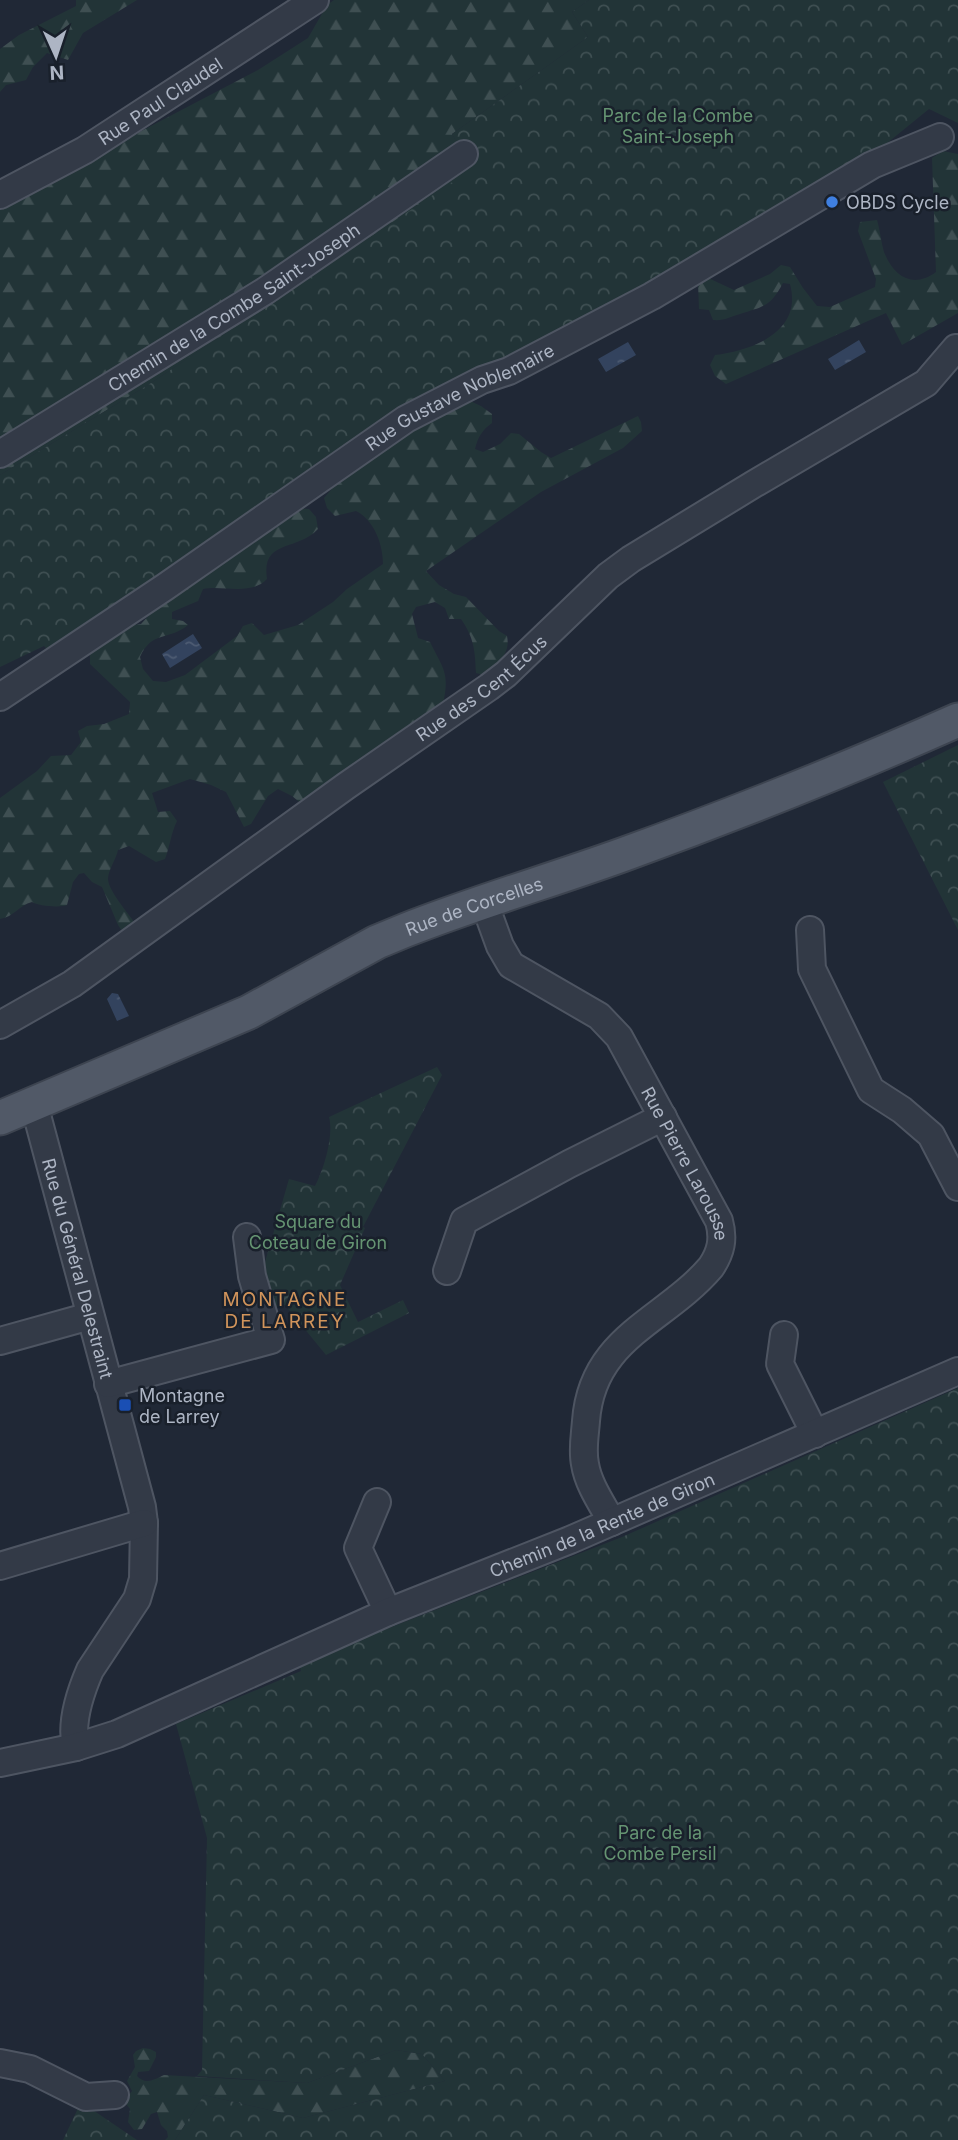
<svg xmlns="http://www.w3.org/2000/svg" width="958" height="2140" font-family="Inter,sans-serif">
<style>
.forest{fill:url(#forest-firs)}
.park{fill:url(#park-crowns)}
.water{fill:url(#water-ripples)}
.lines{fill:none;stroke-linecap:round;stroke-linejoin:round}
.minor-casing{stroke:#4e5562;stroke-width:30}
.major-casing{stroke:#3d4450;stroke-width:37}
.minor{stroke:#333a47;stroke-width:26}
.major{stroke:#515967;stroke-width:33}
.shop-dot{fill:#3f7fe0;stroke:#19202b;stroke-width:2.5}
.transit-dot{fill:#1a4fb4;stroke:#19202b;stroke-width:2.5}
.labels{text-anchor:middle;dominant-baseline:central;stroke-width:5;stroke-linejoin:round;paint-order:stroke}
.street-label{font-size:18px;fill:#adb5c4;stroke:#19202b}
.park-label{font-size:18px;fill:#659472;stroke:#19202b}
.poi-label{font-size:18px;fill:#adb5c4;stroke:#19202b;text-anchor:start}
.neighbourhood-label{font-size:19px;letter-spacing:2px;fill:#d1945b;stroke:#19202b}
</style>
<defs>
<pattern id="forest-firs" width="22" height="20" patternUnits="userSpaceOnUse" patternTransform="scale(1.75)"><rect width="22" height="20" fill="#223437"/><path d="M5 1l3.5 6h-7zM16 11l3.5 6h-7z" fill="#3f4f52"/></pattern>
<pattern id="park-crowns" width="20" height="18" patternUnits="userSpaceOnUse" patternTransform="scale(1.75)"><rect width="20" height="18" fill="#223437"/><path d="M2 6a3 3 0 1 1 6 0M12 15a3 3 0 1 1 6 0" fill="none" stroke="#3f4f52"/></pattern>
<pattern id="water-ripples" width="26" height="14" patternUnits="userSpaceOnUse" patternTransform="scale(1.75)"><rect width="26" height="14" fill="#33435e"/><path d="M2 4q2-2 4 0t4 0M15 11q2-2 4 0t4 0" fill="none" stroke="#4e5c73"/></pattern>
</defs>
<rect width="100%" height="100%" fill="#202836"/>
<path class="forest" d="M 76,0 L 137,0 L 83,33 L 68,60 L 47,53 L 33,67 L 26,80 L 6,85 L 0,92 L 0,49 L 19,35 L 76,6 Z
M 334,0 L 589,0 L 572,12 L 588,37 L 452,134 L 473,169 L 148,385 L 0,475 L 0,205 L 258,70 L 308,38 L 327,5 Z
M 943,151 L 958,154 L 958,313 L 902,345 L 886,313 L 726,384 L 715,376 L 710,365 L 715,355 C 753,350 803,332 790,284 L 783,283 C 770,307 764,306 740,314 C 730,317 724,321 713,320 L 709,310 L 699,309 L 698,283 L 704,276 L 734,290 L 770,274 L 781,265 L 790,267 L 803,288 L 817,306 L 830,307 L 875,287 L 876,279 L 858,231 L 860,222 L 877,220 C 880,230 881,242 884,252 C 894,277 913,289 936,272 L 932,158 Z
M 468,400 L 481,406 L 492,414 L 492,423 C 482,430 478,437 475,449 L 483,452 L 500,444 L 511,433 L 519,434 L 541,452 L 551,458 L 638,416 L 641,422 L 642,431 L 623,448 L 541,492 L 426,571 L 439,585 L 454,594 L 466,597 L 499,631 L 507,636 C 511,654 497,665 484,675 L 476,673 C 475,650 474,638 461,619 L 449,619 L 445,608 L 435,602 L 416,607 L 412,614 L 418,638 L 430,642 C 443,669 450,672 443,704 L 303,805 L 292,796 L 278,789 L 268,796 L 251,824 L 244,827 L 226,792 L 211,785 L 190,779 L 152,793 L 158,812 L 170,811 L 177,821 C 171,833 170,846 165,859 L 156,862 L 129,846 L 118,850 C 116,859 109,869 108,878 C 107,889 128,913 135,923 L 124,934 L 118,925 L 102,887 L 92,882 L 84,873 L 79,874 L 73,882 L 67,905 C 60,908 38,906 32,902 C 19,905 14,917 0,919 L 0,798 L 37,771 L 51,756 L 71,755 L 81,742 L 78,731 L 87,726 L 104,724 L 129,714 L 130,702 L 90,664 L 90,652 L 118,627 L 141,624 L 184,577 L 294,508 L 309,509 L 316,517 L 318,529 C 296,552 261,539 267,579 C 251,596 223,585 203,589 L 198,601 L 172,612 L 172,619 L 183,621 L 188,625 C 169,641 152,630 140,657 L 143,669 L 153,681 L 166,682 L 185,675 L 237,636 L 243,626 L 252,623 L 264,635 L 298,625 L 333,602 L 347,589 L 383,564 C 383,544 374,520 356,511 L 335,516 L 327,508 L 324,498 L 349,469 L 394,433 Z
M 143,2048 L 150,2049 L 156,2052 L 156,2057 L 149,2071 L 138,2072 L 137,2076 C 145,2085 154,2080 164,2075 L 307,2083 L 396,2050 L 422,2054 L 445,2081 L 303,2118 L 204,2095 L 175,2140 L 165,2140 L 168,2137 L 167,2131 L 161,2125 L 157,2112 L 151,2114 L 142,2129 L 134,2130 L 128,2122 L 130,2109 L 124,2101 L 132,2091 L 127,2081 L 135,2067 L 133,2055 L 136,2051 Z"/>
<path class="park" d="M 589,0 L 958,0 L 958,123 L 929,109 L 870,157 L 506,368 L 51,653 L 44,646 L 0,667 L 0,475 L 148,385 L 472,169 L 452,134 L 588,37 L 572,12 Z
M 958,745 L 958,930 L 883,782 Z
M 437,1067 L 442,1075 L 363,1227 L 365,1228 L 340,1285 L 358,1322 L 403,1300 L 409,1313 L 326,1355 L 285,1305 L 276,1307 L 266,1296 L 261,1276 L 289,1179 L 315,1186 C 324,1169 334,1135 329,1117 Z
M 958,1388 L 958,2140 L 175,2140 L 204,2095 L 303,2118 L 445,2081 L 422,2054 L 396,2050 L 307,2083 L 197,2076 L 202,2070 L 207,1838 L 176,1724 L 301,1671 L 299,1663 L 622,1537 Z
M 81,2102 L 137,2140 L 63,2140 Z"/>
<path class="water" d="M 859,340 L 866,352 L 835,370 L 828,359 Z
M 628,342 L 636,355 L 606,372 L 598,359 Z
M 193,634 L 202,648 L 170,668 L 162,654 Z
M 112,993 L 118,994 L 129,1016 L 117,1021 L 107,999 Z"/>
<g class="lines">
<defs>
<g id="minor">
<path id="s1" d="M 0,195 L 85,150 L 315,0"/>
<path id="s2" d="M 0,454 L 265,291 L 464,154"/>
<path id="s3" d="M 0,697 L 165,587 L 406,419 L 482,380 L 509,371 L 652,296 L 872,165 L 940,137"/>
<path id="s4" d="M 484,902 L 500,946 L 511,965 L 599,1016 L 619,1037 L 719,1221 C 724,1239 721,1252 711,1267 C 664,1322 592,1337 586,1421 C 585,1435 582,1450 585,1464 C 588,1484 602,1504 612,1522"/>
<path d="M 810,930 L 812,969 L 871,1090 L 902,1110 L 931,1135 L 958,1187"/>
<path id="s5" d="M 0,1025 L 72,984 L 346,786 L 489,687 L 506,674 L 608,576 L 631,559 L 754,484 L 926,383 L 956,348"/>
<path id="s6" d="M 34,1104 L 142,1507 L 144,1523 L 143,1579 L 137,1599 L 90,1670 C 80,1693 70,1723 76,1747"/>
<path d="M 447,1271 L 464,1221 L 569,1164 L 663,1117"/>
<path d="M 784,1335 L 780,1364 L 815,1434"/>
<path d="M 0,1341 L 90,1316"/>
<path d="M 108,1384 L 271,1340 L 252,1276 L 247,1237"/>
<path d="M 377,1502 L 358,1548 L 388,1612"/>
<path d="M 0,1566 L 144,1523"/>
<path id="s7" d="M 0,1763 L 76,1747 L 117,1734 L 388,1612 L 570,1540 L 958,1371"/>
<path d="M 0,2063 L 30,2069 L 86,2097 L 115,2095"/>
</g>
<g id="major">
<path id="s8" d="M 0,1118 L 249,1012 L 377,942 L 406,930 C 477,902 550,881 622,855 C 735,814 848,769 958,720"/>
</g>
</defs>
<use href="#minor" class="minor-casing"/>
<use href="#major" class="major-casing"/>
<use href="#minor" class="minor"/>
<use href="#major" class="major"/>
</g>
<circle class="shop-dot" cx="832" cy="202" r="7"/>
<rect class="transit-dot" x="118" y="1398" width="14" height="14" rx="3.5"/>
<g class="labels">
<g class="street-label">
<text stroke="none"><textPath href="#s1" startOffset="186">Rue Paul Claudel</textPath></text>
<text stroke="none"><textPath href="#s2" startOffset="276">Chemin de la Combe Saint-Joseph</textPath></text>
<text stroke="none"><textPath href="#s3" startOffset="550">Rue Gustave Noblemaire</textPath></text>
<text stroke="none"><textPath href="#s5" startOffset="588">Rue des Cent Écus</textPath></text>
<text stroke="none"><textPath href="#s8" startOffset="520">Rue de Corcelles</textPath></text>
<text stroke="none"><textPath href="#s4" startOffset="343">Rue Pierre Larousse</textPath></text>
<text stroke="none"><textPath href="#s6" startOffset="170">Rue du Général Delestraint</textPath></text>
<text stroke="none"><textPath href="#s7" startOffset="649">Chemin de la Rente de Giron</textPath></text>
</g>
<g class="park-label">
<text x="678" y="115">Parc de la Combe<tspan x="678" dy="21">Saint-Joseph</tspan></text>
<text x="318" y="1221">Square du<tspan x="318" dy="21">Coteau de Giron</tspan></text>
<text x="660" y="1832">Parc de la<tspan x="660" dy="21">Combe Persil</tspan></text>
</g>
<g class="poi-label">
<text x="846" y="202">OBDS Cycle</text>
<text x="139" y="1395">Montagne<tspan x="139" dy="21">de Larrey</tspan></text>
</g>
<g class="neighbourhood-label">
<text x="285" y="1299">MONTAGNE<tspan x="285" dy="22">DE LARREY</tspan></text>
</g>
</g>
<g transform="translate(56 56) rotate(177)" stroke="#19202b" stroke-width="5" paint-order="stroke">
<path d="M0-5L12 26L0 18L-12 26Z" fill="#adb5c4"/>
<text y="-10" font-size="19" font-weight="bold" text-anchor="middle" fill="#adb5c4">N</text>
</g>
</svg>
